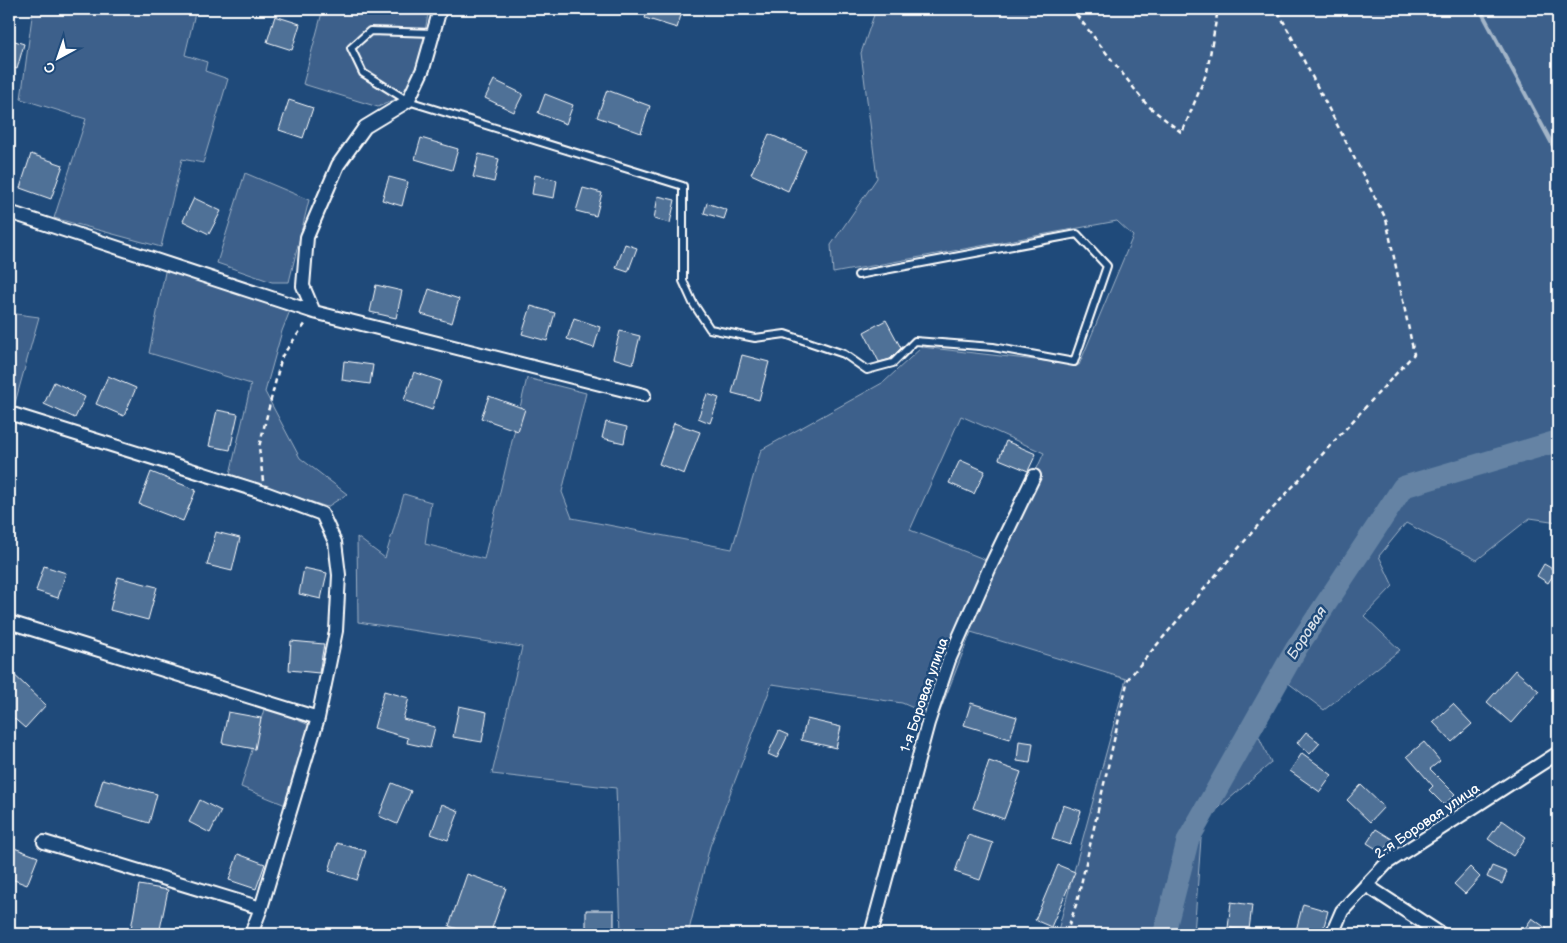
<svg xmlns="http://www.w3.org/2000/svg" width="1567" height="943" font-family="'Balsamiq Sans',sans-serif">
<style>
.green{fill:#3c618b;stroke:#9eb0c5;fill-rule:evenodd}
.lines{fill:none;stroke-linecap:round;stroke-linejoin:round}
.stream{stroke:#a3b5c8;stroke-width:4}
.river{stroke:#6583a4;stroke-width:22}
.building{fill:#507197;stroke:#fff}
.lane-casing{stroke:#fff;stroke-width:10}
.street-casing{stroke:#fff;stroke-width:16}
.path{stroke:#fff;stroke-width:2.5;stroke-dasharray:5 4;stroke-linecap:butt}
.lane{stroke:#1f4a7a;stroke-width:6}
.street{stroke:#1f4a7a;stroke-width:12}
.labels{text-anchor:middle;dominant-baseline:central;stroke-width:5;stroke-linejoin:round;paint-order:stroke}
.street-label{font-size:14px;fill:#fff;stroke:#1f4a7a}
.water-label{font-size:15px;font-style:italic;fill:#d8e0e8;stroke:#1f4a7a}
</style>
<rect width="100%" height="100%" fill="#1f4a7a"/>
<filter id="ink" filterUnits="userSpaceOnUse"><feTurbulence type="fractalNoise" baseFrequency=".02" numOctaves="2"/><feDisplacementMap in="SourceGraphic" scale="10" xChannelSelector="R" yChannelSelector="G"/><feConvolveMatrix kernelMatrix="1 2 1 2 8 2 1 2 1" color-interpolation-filters="sRGB"/></filter>
<g filter="url(#ink)">
<path class="green" d="M 33,9 L 196,9 L 185,55 L 207,62 L 205,71 L 228,79 L 203,163 L 182,159 L 161,247 L 54,218 L 86,119 L 21,99 Z
M 323,9 L 429,9 L 414,91 L 378,107 L 303,84 Z
M 876,9 L 1558,9 L 1558,522 L 1530,518 L 1477,560 L 1406,523 L 1379,556 L 1393,586 L 1364,616 L 1400,650 L 1324,710 L 1283,679 L 1253,724 L 1271,763 L 1221,806 L 1202,825 L 1194,934 L 1057,934 L 1126,679 L 971,632 L 939,714 L 925,713 L 902,703 L 772,684 L 710,846 L 688,934 L 621,934 L 616,788 L 492,774 L 522,647 L 358,622 L 357,537 L 385,558 L 404,494 L 431,502 L 425,544 L 484,559 L 527,378 L 586,393 L 562,492 L 572,518 L 732,549 L 761,450 L 884,382 L 922,347 L 1079,365 L 1133,236 L 1117,221 L 833,273 L 831,245 L 877,178 L 861,53 ZM 961,416 L 1044,453 L 994,563 L 910,530 Z
M 245,173 L 309,200 L 289,282 L 272,282 L 217,263 Z
M 167,262 L 293,303 L 282,331 L 265,392 L 300,458 L 347,494 L 327,507 L 230,474 L 251,384 L 149,353 Z
M 9,313 L 39,317 L 13,410 L 9,413 Z
M 265,706 L 316,728 L 293,808 L 241,787 Z"/>
<g class="lines">
<path class="stream" d="M 1480,9 L 1558,155"/>
<path class="river" d="M 1164,934 L 1188,840 L 1296,649 L 1403,487 L 1558,441"/>
</g>
<path class="building" d="M 648,9 L 683,9 L 677,28 L 645,18 Z
M 275,16 L 300,24 L 292,50 L 267,42 Z
M 9,39 L 24,44 L 17,69 L 9,66 Z
M 494,80 L 523,94 L 514,112 L 485,98 Z
M 607,90 L 650,106 L 641,133 L 597,117 Z
M 545,94 L 573,105 L 566,124 L 538,113 Z
M 289,100 L 313,108 L 303,138 L 279,130 Z
M 769,134 L 806,150 L 788,191 L 751,174 Z
M 421,138 L 458,149 L 452,170 L 415,159 Z
M 31,154 L 63,165 L 51,199 L 20,188 Z
M 479,154 L 499,159 L 494,182 L 473,177 Z
M 535,175 L 557,180 L 554,198 L 532,194 Z
M 389,177 L 408,182 L 402,206 L 382,200 Z
M 583,188 L 602,193 L 596,216 L 576,211 Z
M 658,196 L 675,200 L 670,223 L 654,219 Z
M 194,198 L 221,211 L 209,234 L 183,221 Z
M 707,203 L 727,210 L 724,219 L 704,213 Z
M 625,244 L 637,248 L 628,272 L 616,268 Z
M 376,285 L 402,291 L 396,318 L 370,312 Z
M 429,289 L 459,299 L 452,323 L 421,314 Z
M 531,306 L 555,313 L 547,341 L 522,334 Z
M 574,318 L 600,327 L 594,348 L 567,339 Z
M 886,320 L 901,348 L 890,359 L 879,362 L 864,332 Z
M 620,331 L 640,336 L 633,364 L 613,358 Z
M 742,355 L 769,362 L 759,400 L 732,393 Z
M 344,361 L 373,365 L 370,384 L 342,380 Z
M 414,372 L 441,381 L 432,410 L 404,400 Z
M 108,376 L 136,388 L 124,416 L 96,404 Z
M 54,382 L 85,397 L 75,418 L 44,404 Z
M 707,394 L 719,398 L 710,423 L 698,418 Z
M 489,396 L 525,409 L 518,431 L 481,418 Z
M 217,410 L 238,414 L 230,450 L 209,446 Z
M 606,422 L 627,427 L 624,443 L 602,438 Z
M 674,423 L 700,432 L 684,474 L 659,464 Z
M 1006,441 L 1036,454 L 1028,471 L 999,459 Z
M 960,460 L 985,471 L 974,494 L 949,483 Z
M 151,472 L 196,490 L 183,521 L 139,504 Z
M 216,532 L 240,538 L 232,571 L 207,565 Z
M 1544,564 L 1556,571 L 1548,583 L 1537,576 Z
M 44,566 L 66,573 L 58,598 L 36,591 Z
M 304,568 L 327,573 L 321,599 L 299,594 Z
M 118,577 L 157,587 L 148,620 L 110,610 Z
M 291,641 L 324,644 L 319,673 L 289,670 Z
M 9,670 L 46,705 L 25,728 L 9,714 Z
M 1515,670 L 1539,691 L 1511,723 L 1487,702 Z
M 384,691 L 409,698 L 403,719 L 435,727 L 430,748 L 407,743 L 408,738 L 374,728 Z
M 971,703 L 1017,717 L 1010,739 L 964,725 Z
M 1453,704 L 1472,724 L 1452,742 L 1433,722 Z
M 459,706 L 487,712 L 482,742 L 453,737 Z
M 228,712 L 261,718 L 255,749 L 222,743 Z
M 807,719 L 841,727 L 836,748 L 801,740 Z
M 779,731 L 788,735 L 777,758 L 768,754 Z
M 1306,732 L 1320,743 L 1310,754 L 1297,743 Z
M 1019,741 L 1033,743 L 1030,763 L 1017,761 Z
M 1424,742 L 1440,761 L 1430,769 L 1455,794 L 1444,805 L 1429,790 L 1433,786 L 1407,756 Z
M 1302,753 L 1332,775 L 1320,792 L 1290,771 Z
M 989,761 L 1021,772 L 1004,819 L 973,808 Z
M 103,779 L 157,794 L 149,823 L 95,807 Z
M 392,783 L 411,791 L 397,824 L 379,816 Z
M 1361,785 L 1384,807 L 1370,822 L 1347,800 Z
M 200,800 L 221,811 L 210,833 L 189,822 Z
M 442,804 L 459,811 L 448,840 L 431,834 Z
M 1063,805 L 1081,811 L 1070,845 L 1052,839 Z
M 1502,820 L 1526,837 L 1513,856 L 1488,839 Z
M 1376,829 L 1392,839 L 1383,853 L 1367,843 Z
M 968,835 L 993,843 L 980,880 L 955,872 Z
M 337,843 L 366,851 L 357,880 L 329,871 Z
M 9,846 L 38,857 L 27,885 L 9,878 Z
M 238,854 L 265,864 L 256,889 L 229,880 Z
M 1058,865 L 1075,872 L 1051,927 L 1035,920 Z
M 1492,866 L 1507,872 L 1502,884 L 1487,877 Z
M 1470,867 L 1480,877 L 1465,894 L 1454,884 Z
M 467,874 L 506,888 L 490,934 L 472,934 L 449,926 Z
M 139,885 L 168,890 L 159,934 L 130,934 Z
M 1231,902 L 1252,905 L 1249,930 L 1228,928 Z
M 1303,904 L 1328,911 L 1322,934 L 1295,934 Z
M 586,910 L 614,910 L 614,934 L 586,934 Z
M 1532,918 L 1554,934 L 1521,934 Z"/>
<g class="lines">
<defs>
<path id="lane" d="M 434,33 L 370,31 L 351,48 L 363,73 L 408,101 L 683,186 L 683,281 L 693,303 L 710,329 L 755,338 L 785,334 L 844,354 L 867,370 L 893,363 L 915,341 L 993,347 L 1074,362 L 1107,266 L 1077,234 L 858,275"/>
<path id="street" d="M 440,9 L 423,69 L 408,101 L 365,127 L 338,165 L 307,237 L 303,286 L 314,312 L 644,395
M 9,212 L 314,312
M 9,413 L 265,493 L 322,514 L 335,542 L 339,575 L 336,631 L 318,718 L 261,908 L 251,934
M 9,622 L 318,718
M 44,842 L 261,908
M 1366,885 L 1441,934
M 871,934 L 928,723 L 949,660 L 990,567 L 1034,476
M 1332,934 L 1342,911 L 1387,863 L 1558,753"/>
</defs>
<use href="#lane" class="lane-casing"/>
<use href="#street" class="street-casing"/>
<path class="path" d="M 1070,9 L 1079,18 L 1147,105 L 1182,133 L 1207,72 L 1218,9
M 263,481 L 259,447 L 282,356 L 306,323
M 1066,934 L 1077,902 L 1128,679 L 1265,517 L 1414,354 L 1386,219 L 1277,9"/>
<use href="#lane" class="lane"/>
<use href="#street" class="street"/>
</g>
</g>
<g class="labels">
<g class="street-label">
<text transform="translate(924 695) rotate(-71)">1-я Боровая улица</text>
<text transform="translate(1427 821) rotate(-34)">2-я Боровая улица</text>
</g>
<g class="water-label">
<text transform="translate(1307 633) rotate(-57)">Боровая</text>
</g>
</g>
<rect width="1567" height="943" fill="none" stroke="#1f4a7a" stroke-width="30"/>
<rect x="15" y="15" width="1537" height="913" fill="none" stroke="#fff" stroke-width="2" filter="url(#ink)"/>
<g transform="translate(58 58) rotate(220)" stroke="#1f4a7a" stroke-width="4" paint-order="stroke">
<path d="M0-4L9 19L0 12L-9 19Z" fill="#ffffff"/>
<text y="-8" font-size="14" font-weight="bold" text-anchor="middle" fill="#ffffff">С</text>
</g>
</svg>
